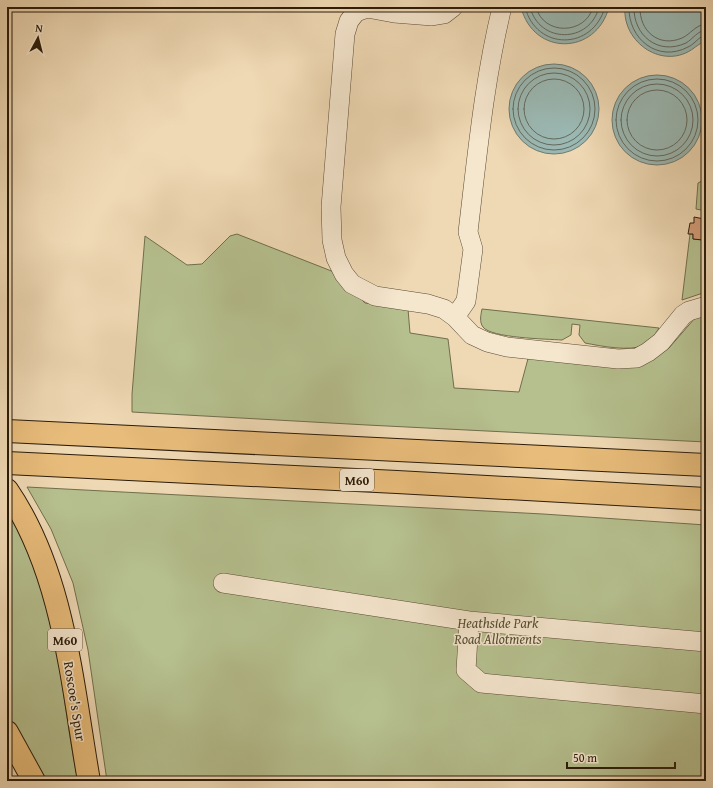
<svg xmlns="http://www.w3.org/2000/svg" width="713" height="788" font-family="'Gentium Book Plus',serif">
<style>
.green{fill:#b6c08f;stroke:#706e4c}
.water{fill:#9bb9b4;stroke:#6e7a70}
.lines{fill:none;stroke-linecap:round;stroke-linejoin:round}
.shore{stroke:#626a5f;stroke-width:1}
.building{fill:#d49d78;stroke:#2a1b0a}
.minor-casing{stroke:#5b4a34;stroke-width:20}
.highway-casing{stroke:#2a1b0a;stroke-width:24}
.minor{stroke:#f5e6ce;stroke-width:19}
.highway{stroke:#e8bc7a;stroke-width:22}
.labels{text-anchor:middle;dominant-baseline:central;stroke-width:3;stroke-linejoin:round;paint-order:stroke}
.shield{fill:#f5e6ce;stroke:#675845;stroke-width:1}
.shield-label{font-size:13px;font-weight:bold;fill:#2a1b0a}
.park-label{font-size:14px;font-style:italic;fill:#544d32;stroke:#f5e6ce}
.street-label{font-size:14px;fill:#2a1b0a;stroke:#f5e6ce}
</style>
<rect width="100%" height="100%" fill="#efd9b4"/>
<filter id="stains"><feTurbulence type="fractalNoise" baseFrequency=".005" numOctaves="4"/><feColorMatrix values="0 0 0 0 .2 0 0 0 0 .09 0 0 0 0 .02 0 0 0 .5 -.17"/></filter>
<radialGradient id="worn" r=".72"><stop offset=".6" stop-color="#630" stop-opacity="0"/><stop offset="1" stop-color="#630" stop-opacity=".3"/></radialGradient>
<path class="green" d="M 702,181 L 706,183 L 706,211 L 696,209 L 698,183 Z
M 237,234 L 334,272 L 365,303 L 408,309 L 410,333 L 448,339 L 454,388 L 519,392 L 529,355 L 642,365 L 669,348 L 695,318 L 706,314 L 706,442 L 367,425 L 132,412 L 132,394 L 145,236 L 187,265 L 202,264 L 230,236 Z
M 690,234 L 693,234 L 693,239 L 703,240 L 704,235 L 706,235 L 706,292 L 682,300 Z
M 482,309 L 659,328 C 655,334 652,341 645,345 C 629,352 601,346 585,343 L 579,335 L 580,325 L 572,324 L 571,335 L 562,340 C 546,339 491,338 483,327 C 479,322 481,314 482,309 Z
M 27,487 L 543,514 L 706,525 L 706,781 L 107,781 L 88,650 L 73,583 L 51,529 Z
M 7,508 C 20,533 33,557 41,583 C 61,648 64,715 78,781 L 45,781 L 7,716 Z"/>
<path class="water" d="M 521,7 L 609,7 C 596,56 533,56 521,7 Z
M 625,7 L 706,7 C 706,15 708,31 705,38 C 704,42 698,45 694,48 C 664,71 622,43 625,7 Z
M509 109a45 45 0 1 1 90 0a45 45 0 1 1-90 0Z
M612 120a45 45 0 1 1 90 0a45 45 0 1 1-90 0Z"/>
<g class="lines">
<path class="shore" d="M 525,7 C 536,51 593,51 605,7
M 530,7 C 539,44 590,44 599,7
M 536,7 C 543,36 586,35 593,7
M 629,7 C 628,39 658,63 688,47 C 695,44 699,36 706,35
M 634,7 C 633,35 658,56 686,43 C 693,39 697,31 706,30
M 640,7 C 639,31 659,48 682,38 C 691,34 695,25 706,24
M513 109a41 41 0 1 1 82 0a41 41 0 1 1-82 0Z
M518 109a36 36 0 1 1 72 0a36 36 0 1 1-72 0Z
M616 120a41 41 0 1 1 82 0a41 41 0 1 1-82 0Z
M524 109a30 30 0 1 1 60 0a30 30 0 1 1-60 0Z
M621 120a36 36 0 1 1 72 0a36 36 0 1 1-72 0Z
M627 120a30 30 0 1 1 60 0a30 30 0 1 1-60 0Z"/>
</g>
<path class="building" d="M 694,217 L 704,219 L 703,226 L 706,226 L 706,235 L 704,235 L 703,240 L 693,239 L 693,234 L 688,234 L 690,223 L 694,223 Z"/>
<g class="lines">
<defs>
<path id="minor" d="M 453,7 L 444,14 L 432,16 L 394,13 L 367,8 L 356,12 L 349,21 L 345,34 L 331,207 L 332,240 L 336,258 L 344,274 L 352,284 L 375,296 L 428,304 L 444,309 L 455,317 L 472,335 L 487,342 L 507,347 L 618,359 L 637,358 L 648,352 L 661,342 L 683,315 L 689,311 L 706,306
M 455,317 L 466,301 L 473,249 L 468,232 C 477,157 484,81 502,7
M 223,583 L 469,621 L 706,642
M 469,621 L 466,670 L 481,683 L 706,704"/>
<path id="highway" d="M 7,431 L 706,465
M 7,463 L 397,482 L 706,499
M 7,490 C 64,573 72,684 89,781
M 7,732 L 34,781"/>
</defs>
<use href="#minor" class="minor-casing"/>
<use href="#highway" class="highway-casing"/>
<use href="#minor" class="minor"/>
<use href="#highway" class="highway"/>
</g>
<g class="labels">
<g class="shield">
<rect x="340" y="469" width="34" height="22" rx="3"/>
<rect x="48" y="629" width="34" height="22" rx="3"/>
</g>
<g class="shield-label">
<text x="357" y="480">M60</text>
<text x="65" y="640">M60</text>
</g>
<g class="park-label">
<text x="498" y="623">Heathside Park<tspan x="498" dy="16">Road Allotments</tspan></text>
</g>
<g class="street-label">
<text transform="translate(75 701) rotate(81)">Roscoe's Spur</text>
</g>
</g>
<rect width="713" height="788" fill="none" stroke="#efd9b4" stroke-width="24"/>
<rect x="8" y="8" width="697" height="772" fill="none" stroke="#2a1b0a" stroke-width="2"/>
<rect x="12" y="12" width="689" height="764" fill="none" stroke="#2a1b0a"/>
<g transform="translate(38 38) rotate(7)" stroke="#f5e6ce" stroke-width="3" paint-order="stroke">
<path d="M0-3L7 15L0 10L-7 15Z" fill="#2a1b0a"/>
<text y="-6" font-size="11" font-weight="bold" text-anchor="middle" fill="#2a1b0a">N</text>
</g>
<path d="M567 762v6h108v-6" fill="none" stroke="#2a1b0a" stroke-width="2"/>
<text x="573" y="762" font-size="12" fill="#2a1b0a" stroke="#f5e6ce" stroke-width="3" paint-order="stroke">50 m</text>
<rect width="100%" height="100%" filter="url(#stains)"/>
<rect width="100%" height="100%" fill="url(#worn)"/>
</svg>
